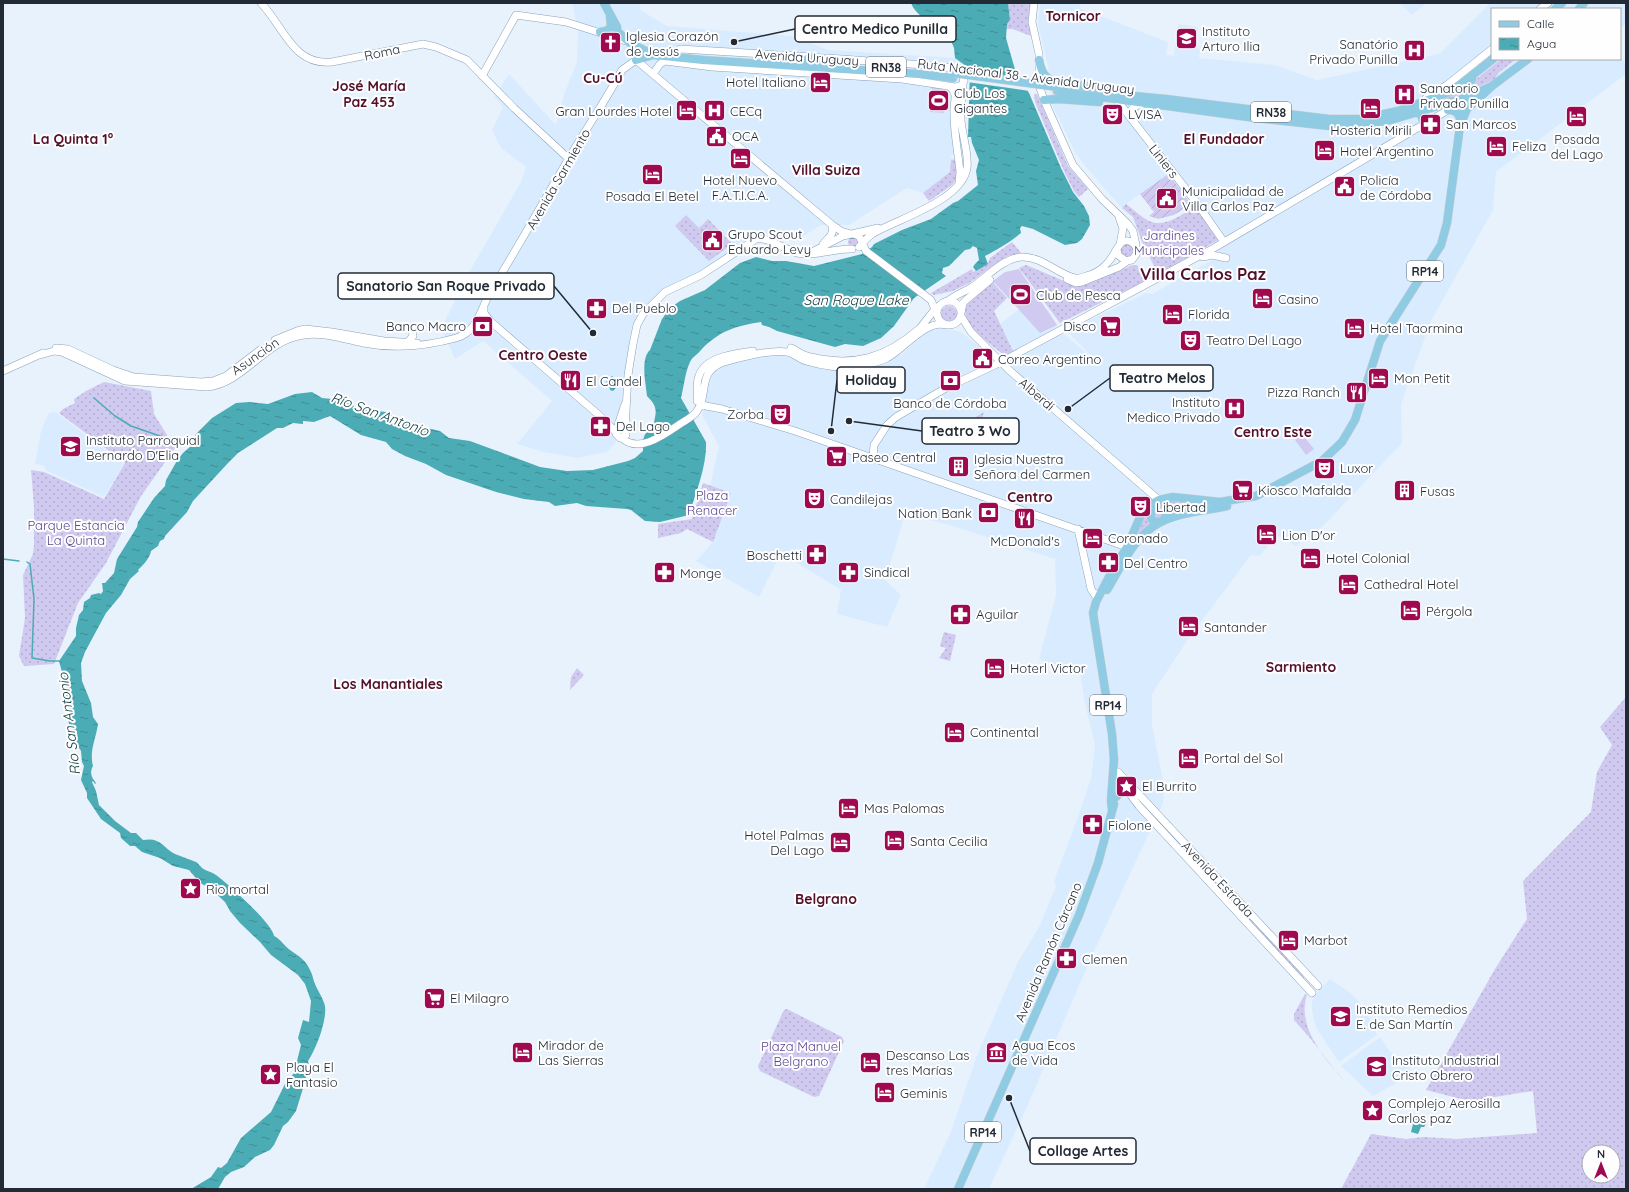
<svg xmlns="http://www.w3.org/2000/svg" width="1629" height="1192" font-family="Quicksand,sans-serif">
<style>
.built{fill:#d9ecff}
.grass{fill:url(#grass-dots);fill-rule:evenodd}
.garden{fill:url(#garden-furrows)}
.pitch{fill:#d0c9f0}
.water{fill:url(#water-ripples)}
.pier{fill:#e8f2fc}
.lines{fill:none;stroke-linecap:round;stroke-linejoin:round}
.stream{stroke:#4bacb5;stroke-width:1.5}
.secondary-casing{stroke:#8aa2ba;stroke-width:8}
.primary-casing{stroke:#ced0d3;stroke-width:9}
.secondary{stroke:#fff;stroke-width:7}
.primary{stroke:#8fcbe2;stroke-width:8}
.primary-bridge-casing{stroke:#ced0d3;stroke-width:9;stroke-linecap:butt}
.primary-bridge{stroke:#8fcbe2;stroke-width:8}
.labels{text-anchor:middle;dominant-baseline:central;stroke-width:4;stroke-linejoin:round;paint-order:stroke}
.shield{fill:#fefefe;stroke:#646a71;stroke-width:1}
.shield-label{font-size:12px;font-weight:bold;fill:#222b35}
.poi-label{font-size:13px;fill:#222b35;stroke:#fefefe;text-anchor:start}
.street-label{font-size:13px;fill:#222b35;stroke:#fefefe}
.park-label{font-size:13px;fill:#5b4692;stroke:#fefefe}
.neighbourhood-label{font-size:14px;font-weight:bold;fill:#53102a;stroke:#fefefe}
.water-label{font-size:14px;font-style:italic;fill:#144145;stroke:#fefefe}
.district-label{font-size:17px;font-weight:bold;fill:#53102a;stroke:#fefefe}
.leader{fill:none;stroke:#222b35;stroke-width:1.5}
.callout-dot{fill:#222b35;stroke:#fefefe;stroke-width:1.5}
.callout{fill:#fefefe;stroke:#222b35;stroke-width:1.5}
.callout-label{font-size:14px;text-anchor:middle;font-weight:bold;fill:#222b35}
</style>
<defs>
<pattern id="grass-dots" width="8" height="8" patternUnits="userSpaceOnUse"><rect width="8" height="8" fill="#d0c9f0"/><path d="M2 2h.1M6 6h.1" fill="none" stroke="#b2adce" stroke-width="1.8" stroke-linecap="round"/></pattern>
<pattern id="garden-furrows" width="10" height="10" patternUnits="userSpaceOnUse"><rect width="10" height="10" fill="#d0c9f0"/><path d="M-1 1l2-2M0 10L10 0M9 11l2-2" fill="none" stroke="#b2adce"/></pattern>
<pattern id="water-ripples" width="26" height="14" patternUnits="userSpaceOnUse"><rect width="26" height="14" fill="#4bacb5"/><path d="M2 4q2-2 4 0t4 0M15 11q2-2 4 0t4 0" fill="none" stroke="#3e8c94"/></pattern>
</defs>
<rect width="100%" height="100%" fill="#e8f2fc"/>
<path class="built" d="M 572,3 L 640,3 L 640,10 L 667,26 L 791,36 L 829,50 L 955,58 L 970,69 L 964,73 L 961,112 L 966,154 L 951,155 L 950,172 L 923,193 L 907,188 L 849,225 L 821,225 L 794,242 L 767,234 L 752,236 L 709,267 L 669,286 L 638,313 L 630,337 L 625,388 L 616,425 L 616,443 L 607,452 L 577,458 L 543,452 L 517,444 L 552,401 L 483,341 L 455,359 L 441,329 L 467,276 L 521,182 L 526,167 L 501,148 L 492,130 L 503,107 L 494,97 L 509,74 L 556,125 L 564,94 L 577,62 L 578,32 Z
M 1040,3 L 1081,3 L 1079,8 L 1168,42 L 1166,55 L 1180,56 L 1174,55 L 1178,24 L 1198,27 L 1196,48 L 1200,49 L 1199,58 L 1275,65 L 1317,80 L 1439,54 L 1490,3 L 1626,3 L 1626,23 L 1620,29 L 1620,9 L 1492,9 L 1492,59 L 1620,59 L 1620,55 L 1626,66 L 1626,74 L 1496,172 L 1493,210 L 1431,321 L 1401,404 L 1402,443 L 1323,526 L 1296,546 L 1278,536 L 1259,556 L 1251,555 L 1189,638 L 1152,694 L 1152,725 L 1164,786 L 1163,803 L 1090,960 L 1030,1100 L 989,1189 L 924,1189 L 950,1134 L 978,1053 L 1018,962 L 1040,925 L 1056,886 L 1054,881 L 1079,814 L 1091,778 L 1095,745 L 1085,704 L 1080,672 L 1039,659 L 1056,595 L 1055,559 L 943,523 L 905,515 L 885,580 L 901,595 L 887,627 L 837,614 L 841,590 L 781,553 L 759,597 L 696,561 L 713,542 L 728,492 L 710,486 L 719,446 L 702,415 L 708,385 L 715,371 L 721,366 L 768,356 L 783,355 L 811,365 L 877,364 L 902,354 L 927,332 L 943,328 L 961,332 L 993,357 L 1001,352 L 1013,350 L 1000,324 L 1019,309 L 1028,320 L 1048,309 L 1062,335 L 1065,335 L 1098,363 L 1067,331 L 1146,293 L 1152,294 L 1221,255 L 1191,204 L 1170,176 L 1167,175 L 1126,204 L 1122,208 L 1091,173 L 1076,154 L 1052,105 L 1048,66 L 1038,25 Z
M 1400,3 L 1427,3 L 1412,15 Z
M 54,411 L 124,464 L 104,497 L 45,470 L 45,466 L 35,464 L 41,431 L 48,414 Z
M 1330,979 L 1348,991 L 1359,1002 L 1372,1021 L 1377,1035 L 1339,1062 L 1316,1028 L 1312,1011 L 1312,1001 L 1316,994 Z
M 1380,1037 L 1390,1052 L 1411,1069 L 1400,1081 L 1373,1096 L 1341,1066 Z"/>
<path class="grass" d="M 1008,3 L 1032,3 L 1029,21 L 1031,36 L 1013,29 L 1006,29 L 1007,24 L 1010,20 Z
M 1501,59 L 1516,59 L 1498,73 L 1495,79 L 1468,92 L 1474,81 Z
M 1462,88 L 1457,96 L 1410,113 L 1355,123 Z
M 1034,94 L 1037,94 L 1068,166 L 1088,189 L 1079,197 L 1074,191 L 1064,171 L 1035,102 Z
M 952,159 L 957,162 L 957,179 L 952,185 L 929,201 L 923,193 L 950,172 L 951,160 Z
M 1126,204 C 1135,210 1147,224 1159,223 C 1171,223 1186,212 1196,206 L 1218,240 L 1158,274 L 1142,242 L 1133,217 L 1122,208 Z
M 686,215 L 699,228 L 708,219 L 732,244 L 709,261 L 675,226 Z
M848 242a5 5 0 1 1 10 0a5 5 0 1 1-10 0Z
M 1012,242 L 1022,254 L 1007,256 L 969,283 L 953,291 L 934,295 L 931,293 L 972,269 L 973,272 L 988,263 L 990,258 Z
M 1124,244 L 1131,244 L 1134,251 L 1131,257 L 1126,258 L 1121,254 L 1120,249 Z
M 1026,265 L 1076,286 L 1085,285 L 1133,265 L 1137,265 L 1145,281 L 1060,323 L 1019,268 Z
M 992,281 L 1007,298 L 994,311 L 1013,351 L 1004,355 C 993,346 959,323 966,307 C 969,299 985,288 992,281 Z
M941 314a8 8 0 1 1 16 0a8 8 0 1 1-16 0Z
M 104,382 L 151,391 L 154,414 L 175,448 L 141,496 L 106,563 L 78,603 L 54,664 L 24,666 L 19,656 L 25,618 L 23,575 L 33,554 L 34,545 L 34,506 L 31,470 L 44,472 L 104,499 L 125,463 L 59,413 L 63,409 L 75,403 L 74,399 L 86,391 Z
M 984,412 L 976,439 L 960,434 L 964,424 Z
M 703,483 L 731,493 L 713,542 L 687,529 L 681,533 L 658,538 L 658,524 L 692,519 Z
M 1175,500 L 1206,505 L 1217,504 L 1171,516 L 1171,501 Z
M 1158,504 L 1163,504 L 1166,508 L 1162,517 L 1156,520 L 1153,511 Z
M 1147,512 L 1151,524 L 1132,541 L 1139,524 Z
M 944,632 L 956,635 L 950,661 L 939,658 L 946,648 L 940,646 Z
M 577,668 L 584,675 L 570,690 L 571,677 Z
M 1626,697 L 1626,1189 L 1341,1189 L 1371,1134 L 1406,1139 L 1424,1137 L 1457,1139 L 1537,1133 L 1533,1091 L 1469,1101 L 1426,1090 L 1495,969 L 1527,919 L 1523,881 L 1591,812 L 1597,772 L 1612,745 L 1600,727 ZM 1589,1152 L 1613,1152 L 1613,1176 L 1589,1176 Z
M 1144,806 L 1145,806 L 1205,870 L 1203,870 Z
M 1222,891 L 1224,891 L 1254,922 L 1254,924 L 1253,925 Z
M 1256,925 L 1258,926 L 1304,977 L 1304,980 L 1255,926 Z
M 1305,994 L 1307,995 C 1296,1026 1325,1060 1345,1081 L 1338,1074 L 1310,1038 L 1294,1020 L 1294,1014 Z
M 787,1009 L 842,1037 L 844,1041 L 819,1096 L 814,1097 L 760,1071 L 758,1066 L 784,1010 Z"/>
<path class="garden" d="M 1167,175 L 1170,176 L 1191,204 L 1174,215 L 1158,219 L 1149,216 L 1154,212 L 1140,194 Z"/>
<path class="pitch" d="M 932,86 L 946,88 L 944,113 L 930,112 Z
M 1019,269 L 1057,325 L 1040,333 L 993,281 L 1005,272 Z
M 1302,434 L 1314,449 L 1306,455 L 1295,440 Z"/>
<path class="water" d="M 911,3 L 1008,3 L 1010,20 L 1007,24 L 1006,38 L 1016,73 L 1029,93 L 1061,168 L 1073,192 L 1084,206 L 1089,216 L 1090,225 L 1082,239 L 1077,243 L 1065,245 L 1033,229 L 1022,226 L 1020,228 L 1021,233 C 1009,243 998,249 985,256 L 988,264 L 976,271 L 973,267 L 975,264 L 979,260 L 977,248 L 973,246 L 970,249 L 965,250 L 949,266 L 943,268 L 942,273 L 946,276 L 914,298 L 894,326 L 881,338 L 863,346 L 845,344 L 835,347 L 777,331 L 769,327 L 762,325 L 761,322 C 735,326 719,331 701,350 C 697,355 693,356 690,362 C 685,373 684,386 681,398 L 706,442 C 707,466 696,492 689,515 L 660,522 L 645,521 L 631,510 L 627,509 L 586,506 L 577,503 L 555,506 L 549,502 L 524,499 L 496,492 L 446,475 L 426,464 L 405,456 L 392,449 L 386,442 L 361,435 L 330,416 L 314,422 L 303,421 L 303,424 L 293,423 L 283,428 L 277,428 L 238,453 L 228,463 L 193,501 L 187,512 L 165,536 L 164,539 L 160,541 L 158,546 L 151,551 C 150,558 143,565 138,570 L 139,571 L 130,579 L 121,595 L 106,613 L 85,652 L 81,663 L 82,681 L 91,703 L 93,717 L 98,724 C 96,739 89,751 93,766 C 89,773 92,778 96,783 L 95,784 L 93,781 L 92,782 L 96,791 L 99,805 L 115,821 L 131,833 L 136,833 L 143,840 C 161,837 162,847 175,854 C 182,857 189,859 196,862 C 198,863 200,866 202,868 C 206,871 212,872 216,875 C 227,883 273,924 274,936 C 281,939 284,946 290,950 C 300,957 306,960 311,972 C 313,976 313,980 315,984 C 318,991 323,998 325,1006 C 327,1021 316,1049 308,1061 L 309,1065 L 305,1082 L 296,1111 L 288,1122 L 283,1126 L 274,1145 L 270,1150 L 255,1157 L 244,1167 L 231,1172 L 225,1177 L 218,1189 L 191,1189 L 211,1177 L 218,1167 L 221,1168 L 227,1163 L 241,1138 L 271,1112 L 285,1084 L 294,1073 L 301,1045 L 298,1038 L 303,1020 L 309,1022 L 311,1001 L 305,984 L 298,975 L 271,955 L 260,942 L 240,923 L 230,911 L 225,902 L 210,888 L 200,883 L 189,870 L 173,866 L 160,858 L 142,852 L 135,846 L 130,846 L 121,838 L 120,833 L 101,819 L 87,798 L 87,793 L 81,780 L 84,766 L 82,762 L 81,751 L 74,740 L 68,720 L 65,696 L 61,681 L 62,672 L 59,661 L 76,636 L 76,628 L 79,615 L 83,610 L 84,602 L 90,598 L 91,595 L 99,593 L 101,594 L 103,591 L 102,583 L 105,583 L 114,573 L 117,559 L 137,527 L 138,522 L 154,498 L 165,486 L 166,480 L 178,459 L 183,453 L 191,446 L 196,434 L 212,418 L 236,403 L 249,402 L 268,404 L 295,394 L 312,392 L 322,398 L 352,401 L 351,405 L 366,410 L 386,412 L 409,424 L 440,431 L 449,438 L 470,441 L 540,467 L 567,471 L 593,470 L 628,461 L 635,458 L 643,451 C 643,438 642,435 653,427 C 656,412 659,408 647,396 C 646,384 640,359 650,350 L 662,319 L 670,308 L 680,301 L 705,290 L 740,263 L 756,257 L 772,261 L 786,261 L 814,266 L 862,254 L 872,247 L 874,244 L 902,230 L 931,219 L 953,203 L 958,201 L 978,185 L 976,171 L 979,160 L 972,143 L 971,137 L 968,137 L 970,69 L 955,58 L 954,48 L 948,33 L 931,30 C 928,18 916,16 911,3 Z
M 612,376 L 620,383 L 613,391 L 610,390 L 609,385 L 606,382 Z
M 1421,1115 L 1426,1124 L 1424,1127 L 1421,1127 L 1418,1134 L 1411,1132 L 1413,1124 L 1410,1121 L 1412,1116 L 1419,1117 Z"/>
<path class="pier" d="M 968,72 L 1023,79 L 1030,91 L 967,82 Z"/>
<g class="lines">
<path class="stream" d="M 94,398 L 115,416 L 131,426 L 186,445 L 193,445
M 3,559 L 19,561
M 27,562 L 30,564 L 34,599 L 32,658 L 50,661 L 62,661"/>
<defs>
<path id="secondary" d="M 261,3 C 284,27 293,66 332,62 L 423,44 L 436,47 L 467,60 L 514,108 L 569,159
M 1034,3 L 1032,22 L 1039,54 L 1039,85 L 1044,100 L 1073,165 L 1102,199 L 1128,224 L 1133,231 L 1136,245
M 1540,9 L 1548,3
M 674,54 L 680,49 L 812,57
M 827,58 L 938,66 L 958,69 L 962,71 L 964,74 C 963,89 960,105 961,120 C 962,135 969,153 967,168 C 962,201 897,219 872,234 C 867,238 863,242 859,247
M 653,74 L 660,64 L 665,61 L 712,67 L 902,79 L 955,87 L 961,86 L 964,81
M 482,76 L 516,15 L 566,22 L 626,41
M 950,87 C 957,92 955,99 954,107 C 953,129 958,151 960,172 L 959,182
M 1426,98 L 1447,85 L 1492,49
M 1116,99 L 1196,202 L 1224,242
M 1132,119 L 1132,109 L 1135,106 L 1143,104
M 1119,217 L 1123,229 L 1120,244
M 853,234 L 859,236 L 866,251 L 931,300 L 936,312
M 823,244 C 828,238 836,233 831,224
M 812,252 L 843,236 L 878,228
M 1203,257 L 1212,255 L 1226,258
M 1067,279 L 1076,283 L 1082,282 L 1119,267 L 1129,260
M937 313a12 12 0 1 1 24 0a12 12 0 1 1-24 0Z
M 948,301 C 955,295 964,292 972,287 C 987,277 1002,259 1021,257 C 1042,256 1057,274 1075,278 C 1080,279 1085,276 1090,275 C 1103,270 1110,262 1116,250 C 1118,248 1119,245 1121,243 C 1129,237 1138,245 1137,253 L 1132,260 L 1126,261 L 1118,255 L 1117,249
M 484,307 L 484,313 L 490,321 L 600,416 L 616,432
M 961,313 L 963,303 L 966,300 L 990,280
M 961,316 L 971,332 L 1009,370 L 1159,500
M 275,340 L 297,331 L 305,329 L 332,332 L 384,341 L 417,343
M 409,341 L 413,336 L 412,328
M 56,348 L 68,349 L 113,370 L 134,377 L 201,382 L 213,381 L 226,376 L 260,350
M 791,348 C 798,351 803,356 811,357 C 853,367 886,358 919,329 C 926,322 931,312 939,306
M 40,355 L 54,351 L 62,352 L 125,381 L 207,387 C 245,383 264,340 304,335 C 323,332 344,339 363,343 C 394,349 427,346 456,338 C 479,332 481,306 492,289 C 519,246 543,202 569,158 C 586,129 606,100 622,70 L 636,60 L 831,224 L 841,231 L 851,234
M 3,371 L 43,353
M 697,397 L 701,403 L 706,406 L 722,409 L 795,431 L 1127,547
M 697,401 C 698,394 696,386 698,379 C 703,356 735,354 753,351
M 625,429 L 628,375 L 633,344 L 637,325 L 643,314 L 665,292 L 701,275 L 756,239 C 770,237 783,249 797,253 C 815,257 834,248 852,249
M 617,430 L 619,428 L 624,428 L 626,431 L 626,435 L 620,438 L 616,434 C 618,423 622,414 625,404
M 622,438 C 639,454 665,434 680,424 C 686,420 693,417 697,411 C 709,394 697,374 721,363 C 737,358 771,349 787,352 C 794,353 799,359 806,361 C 822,366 844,369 860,366 C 869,364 879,362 887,358 C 904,349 926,319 946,325
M 873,458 L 874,445 L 887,425 L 896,417 L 946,388 L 1001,362 L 1214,248 L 1448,110 L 1461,100
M 1078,529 L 1091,589 L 1095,595 L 1100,593
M 1118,772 L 1318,986
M 1118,778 L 1139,806 L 1312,993"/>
<path id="primary" d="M 604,3 L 617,27 L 617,31 L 630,43 L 654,55 L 703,60 L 919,74 L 953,78
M 1555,9 L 1562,3
M 1579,9 L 1584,3
M 600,32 L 606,31 L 611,27 L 610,16
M 636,60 L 653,55
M 1039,60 C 1041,70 1044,78 1054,81
M 803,62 C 812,52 830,61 841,65
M 1039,85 L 1042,82 L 1048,81 L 1120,91
M 1057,91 L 1248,117 L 1329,126 L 1355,126 L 1391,120 L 1468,97 L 1492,86 L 1528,59
M 1113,94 L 1166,99 L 1329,119 L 1361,119 L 1398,111 L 1447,93 L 1465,81 L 1493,59
M 1044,100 L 1058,99 L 1099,102
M 1448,110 C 1454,110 1459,112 1460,119
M 1417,112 L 1421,115 L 1424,124
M 1460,119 L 1464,93 L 1472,79
M 1161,500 L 1167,502 C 1171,510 1168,515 1162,521
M 1154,503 L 1151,509 L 1151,518 L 1154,522 L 1160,522
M 1107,590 C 1121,567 1134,536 1159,523 C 1179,512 1205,511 1227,506
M 1116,797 L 1121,792 L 1126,791 L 1129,793
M 1112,809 L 1111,801 L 1114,760 L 1112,734 L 1093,613 L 1096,602 L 1111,573 L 1127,547 L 1141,515 L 1152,504 L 1159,500 L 1173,497 L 1220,502 L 1256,496 L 1322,461 L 1342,442 L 1355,420 L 1380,341 L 1441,245 L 1447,223 L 1460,126 L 1467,109 L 1492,86
M 958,1189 L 1079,915 L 1098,863 L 1114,804"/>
</defs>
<use href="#secondary" class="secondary-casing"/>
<use href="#primary" class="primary-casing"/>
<use href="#secondary" class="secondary"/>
<use href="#primary" class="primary"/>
<defs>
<path id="primary-bridge" d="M 954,73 L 1058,87"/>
</defs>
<use href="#primary-bridge" class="primary-bridge-casing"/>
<use href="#primary-bridge" class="primary-bridge"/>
</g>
<defs>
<symbol id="school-square" viewBox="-11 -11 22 22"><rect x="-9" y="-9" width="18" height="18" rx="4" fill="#9f0950" stroke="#fefefe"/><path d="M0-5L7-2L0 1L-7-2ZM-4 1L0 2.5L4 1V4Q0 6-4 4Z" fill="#fff"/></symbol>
<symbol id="church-square" viewBox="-11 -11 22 22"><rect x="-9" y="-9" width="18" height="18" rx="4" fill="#9f0950" stroke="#fefefe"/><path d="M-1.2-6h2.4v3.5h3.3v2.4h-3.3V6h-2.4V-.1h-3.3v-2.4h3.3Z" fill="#fff"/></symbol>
<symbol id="hospital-square" viewBox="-11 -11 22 22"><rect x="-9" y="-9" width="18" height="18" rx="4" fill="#9f0950" stroke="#fefefe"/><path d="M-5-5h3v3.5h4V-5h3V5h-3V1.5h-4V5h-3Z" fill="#fff"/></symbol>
<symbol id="hotel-square" viewBox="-11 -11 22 22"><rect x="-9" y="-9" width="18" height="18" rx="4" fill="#9f0950" stroke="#fefefe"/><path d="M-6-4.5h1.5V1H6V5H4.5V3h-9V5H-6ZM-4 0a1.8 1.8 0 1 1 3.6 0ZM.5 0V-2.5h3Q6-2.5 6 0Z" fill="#fff"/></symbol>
<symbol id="stadium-square" viewBox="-11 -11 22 22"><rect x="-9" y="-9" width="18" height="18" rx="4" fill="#9f0950" stroke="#fefefe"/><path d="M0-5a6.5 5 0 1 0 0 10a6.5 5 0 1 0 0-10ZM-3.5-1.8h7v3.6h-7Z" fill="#fff"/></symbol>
<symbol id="theatre-square" viewBox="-11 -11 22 22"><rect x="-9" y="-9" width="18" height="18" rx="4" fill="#9f0950" stroke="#fefefe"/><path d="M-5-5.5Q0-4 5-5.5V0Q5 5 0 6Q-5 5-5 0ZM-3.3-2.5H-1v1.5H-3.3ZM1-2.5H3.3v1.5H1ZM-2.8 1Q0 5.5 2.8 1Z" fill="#fff"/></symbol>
<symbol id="pharmacy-square" viewBox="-11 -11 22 22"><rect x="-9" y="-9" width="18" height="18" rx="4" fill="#9f0950" stroke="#fefefe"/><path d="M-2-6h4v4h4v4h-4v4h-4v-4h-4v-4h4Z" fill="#fff"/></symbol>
<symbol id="civic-square" viewBox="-11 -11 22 22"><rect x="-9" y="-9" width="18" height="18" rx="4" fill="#9f0950" stroke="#fefefe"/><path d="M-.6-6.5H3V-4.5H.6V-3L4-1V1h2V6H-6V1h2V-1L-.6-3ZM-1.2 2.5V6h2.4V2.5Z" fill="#fff"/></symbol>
<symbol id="bank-square" viewBox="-11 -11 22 22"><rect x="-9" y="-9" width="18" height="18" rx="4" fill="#9f0950" stroke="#fefefe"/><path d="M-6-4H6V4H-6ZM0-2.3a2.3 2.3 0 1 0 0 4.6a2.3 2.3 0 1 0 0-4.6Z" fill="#fff"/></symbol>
<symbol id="supermarket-square" viewBox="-11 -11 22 22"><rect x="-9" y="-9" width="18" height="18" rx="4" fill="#9f0950" stroke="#fefefe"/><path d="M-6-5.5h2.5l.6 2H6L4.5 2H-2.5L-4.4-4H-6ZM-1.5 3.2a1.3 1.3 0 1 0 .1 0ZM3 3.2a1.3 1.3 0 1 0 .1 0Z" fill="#fff"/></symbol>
<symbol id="restaurant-square" viewBox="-11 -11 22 22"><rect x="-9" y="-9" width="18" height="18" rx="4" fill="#9f0950" stroke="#fefefe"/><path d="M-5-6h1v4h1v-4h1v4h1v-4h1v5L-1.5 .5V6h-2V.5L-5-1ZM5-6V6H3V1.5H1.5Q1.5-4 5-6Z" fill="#fff"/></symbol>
<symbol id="building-square" viewBox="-11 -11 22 22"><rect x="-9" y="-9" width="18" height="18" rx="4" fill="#9f0950" stroke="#fefefe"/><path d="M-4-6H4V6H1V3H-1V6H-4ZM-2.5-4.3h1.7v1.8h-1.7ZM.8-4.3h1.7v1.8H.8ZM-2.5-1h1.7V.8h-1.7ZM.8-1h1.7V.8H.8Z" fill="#fff"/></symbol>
<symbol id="sight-square" viewBox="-11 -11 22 22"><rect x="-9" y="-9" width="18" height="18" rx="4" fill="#9f0950" stroke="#fefefe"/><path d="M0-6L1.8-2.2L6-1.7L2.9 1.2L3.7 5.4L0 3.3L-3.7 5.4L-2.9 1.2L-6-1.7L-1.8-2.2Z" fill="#fff"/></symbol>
<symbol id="museum-square" viewBox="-11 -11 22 22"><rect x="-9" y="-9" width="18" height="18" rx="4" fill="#9f0950" stroke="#fefefe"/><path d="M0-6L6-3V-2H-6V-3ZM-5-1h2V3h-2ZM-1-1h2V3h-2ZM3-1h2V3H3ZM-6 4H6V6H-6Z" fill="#fff"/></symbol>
</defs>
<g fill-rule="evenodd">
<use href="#school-square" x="1174" y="26" width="25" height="25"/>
<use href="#church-square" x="598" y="30" width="25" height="25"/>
<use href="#hospital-square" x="1402" y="38" width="25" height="25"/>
<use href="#hotel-square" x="808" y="70" width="25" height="25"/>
<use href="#hospital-square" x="1392" y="82" width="25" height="25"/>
<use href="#stadium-square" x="926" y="88" width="25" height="25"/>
<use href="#hotel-square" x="1358" y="96" width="25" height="25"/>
<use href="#hotel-square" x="674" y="98" width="25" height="25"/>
<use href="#hospital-square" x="702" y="98" width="25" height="25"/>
<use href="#theatre-square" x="1100" y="102" width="25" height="25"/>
<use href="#hotel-square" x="1564" y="104" width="25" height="25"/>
<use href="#pharmacy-square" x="1418" y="112" width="25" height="25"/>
<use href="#civic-square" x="704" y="124" width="25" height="25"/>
<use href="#hotel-square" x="1484" y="134" width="25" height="25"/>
<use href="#hotel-square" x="1312" y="138" width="25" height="25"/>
<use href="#hotel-square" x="728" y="146" width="25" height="25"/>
<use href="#hotel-square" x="640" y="162" width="25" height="25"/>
<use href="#civic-square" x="1332" y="174" width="25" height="25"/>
<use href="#civic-square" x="1154" y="186" width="25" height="25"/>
<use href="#civic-square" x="700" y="228" width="25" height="25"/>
<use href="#stadium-square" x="1008" y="282" width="25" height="25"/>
<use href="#hotel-square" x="1250" y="286" width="25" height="25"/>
<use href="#pharmacy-square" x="584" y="296" width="25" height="25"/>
<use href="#hotel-square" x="1160" y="302" width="25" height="25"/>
<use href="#bank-square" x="470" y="314" width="25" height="25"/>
<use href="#supermarket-square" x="1098" y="314" width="25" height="25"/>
<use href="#hotel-square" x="1342" y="316" width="25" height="25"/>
<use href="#theatre-square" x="1178" y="328" width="25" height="25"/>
<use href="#civic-square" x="970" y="346" width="25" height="25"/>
<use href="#hotel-square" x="1366" y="366" width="25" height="25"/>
<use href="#restaurant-square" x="558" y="368" width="25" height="25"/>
<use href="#bank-square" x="938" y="368" width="25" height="25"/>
<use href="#restaurant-square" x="1344" y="380" width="25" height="25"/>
<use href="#hospital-square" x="1222" y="396" width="25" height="25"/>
<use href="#theatre-square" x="768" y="402" width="25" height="25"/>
<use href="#pharmacy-square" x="588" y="414" width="25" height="25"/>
<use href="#school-square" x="58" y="434" width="25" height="25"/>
<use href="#supermarket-square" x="824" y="444" width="25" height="25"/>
<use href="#building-square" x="946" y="454" width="25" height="25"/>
<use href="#theatre-square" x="1312" y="456" width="25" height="25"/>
<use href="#supermarket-square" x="1230" y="478" width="25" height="25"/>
<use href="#building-square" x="1392" y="478" width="25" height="25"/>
<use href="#theatre-square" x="802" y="486" width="25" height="25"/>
<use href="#theatre-square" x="1128" y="494" width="25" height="25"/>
<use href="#bank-square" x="976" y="500" width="25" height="25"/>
<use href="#restaurant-square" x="1012" y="506" width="25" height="25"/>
<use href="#hotel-square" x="1254" y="522" width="25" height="25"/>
<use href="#hotel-square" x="1080" y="526" width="25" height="25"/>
<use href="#pharmacy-square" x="804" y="542" width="25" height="25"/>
<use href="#hotel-square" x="1298" y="546" width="25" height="25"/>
<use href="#pharmacy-square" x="1096" y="550" width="25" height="25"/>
<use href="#pharmacy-square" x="836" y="560" width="25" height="25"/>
<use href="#pharmacy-square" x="652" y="560" width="25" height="25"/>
<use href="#hotel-square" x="1336" y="572" width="25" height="25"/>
<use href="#hotel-square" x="1398" y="598" width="25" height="25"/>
<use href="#pharmacy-square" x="948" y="602" width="25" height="25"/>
<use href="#hotel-square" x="1176" y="614" width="25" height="25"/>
<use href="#hotel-square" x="982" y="656" width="25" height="25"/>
<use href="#hotel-square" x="942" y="720" width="25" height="25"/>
<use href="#hotel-square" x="1176" y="746" width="25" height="25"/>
<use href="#sight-square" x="1114" y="774" width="25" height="25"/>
<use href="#hotel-square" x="836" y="796" width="25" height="25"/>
<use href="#pharmacy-square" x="1080" y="812" width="25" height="25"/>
<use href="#hotel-square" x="882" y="828" width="25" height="25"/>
<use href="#hotel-square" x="828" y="830" width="25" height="25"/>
<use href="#sight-square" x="178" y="876" width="25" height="25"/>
<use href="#hotel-square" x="1276" y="928" width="25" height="25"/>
<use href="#pharmacy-square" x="1054" y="946" width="25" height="25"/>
<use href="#supermarket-square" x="422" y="986" width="25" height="25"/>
<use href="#school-square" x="1328" y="1004" width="25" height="25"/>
<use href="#hotel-square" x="510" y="1040" width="25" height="25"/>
<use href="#museum-square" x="984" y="1040" width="25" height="25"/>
<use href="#hotel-square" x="858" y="1050" width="25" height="25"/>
<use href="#school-square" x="1364" y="1054" width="25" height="25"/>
<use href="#sight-square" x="258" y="1062" width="25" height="25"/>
<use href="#hotel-square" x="872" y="1080" width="25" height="25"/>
<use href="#sight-square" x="1360" y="1098" width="25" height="25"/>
</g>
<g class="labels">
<g class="shield">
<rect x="866" y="57" width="40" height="20" rx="3"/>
<rect x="1251" y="102" width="40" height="20" rx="3"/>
<rect x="1407" y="261" width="36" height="20" rx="3"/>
<rect x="1090" y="695" width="36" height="20" rx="3"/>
<rect x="965" y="1122" width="36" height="20" rx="3"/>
</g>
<g class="shield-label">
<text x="886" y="67">RN38</text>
<text x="1271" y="112">RN38</text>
<text x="1425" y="271">RP14</text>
<text x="1108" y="705">RP14</text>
<text x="983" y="1132">RP14</text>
</g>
<g class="poi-label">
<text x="1202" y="31">Instituto<tspan x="1202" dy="15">Arturo Ilia</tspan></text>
<text x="626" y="36">Iglesia Corazón<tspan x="626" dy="15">de Jesús</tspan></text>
<text x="1398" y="44" text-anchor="end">Sanatório<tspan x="1398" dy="15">Privado Punilla</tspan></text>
<text x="806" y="82" text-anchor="end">Hotel Italiano</text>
<text x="1420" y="88">Sanatorio<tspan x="1420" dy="15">Privado Punilla</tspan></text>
<text x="954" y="93">Club Los<tspan x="954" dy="15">Gigantes</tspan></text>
<text x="672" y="111" text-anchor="end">Gran Lourdes Hotel</text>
<text x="730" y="111">CECq</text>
<text x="1128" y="114">LVISA</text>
<text x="1446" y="124">San Marcos</text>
<text x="1371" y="130" text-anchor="middle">Hosteria Mirili</text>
<text x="732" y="136">OCA</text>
<text x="1577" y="139" text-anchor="middle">Posada<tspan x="1577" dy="15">del Lago</tspan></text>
<text x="1512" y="146">Feliza</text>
<text x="1340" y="151">Hotel Argentino</text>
<text x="740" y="180" text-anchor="middle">Hotel Nuevo<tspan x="740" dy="15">F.A.T.I.C.A.</tspan></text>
<text x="1360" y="180">Policía<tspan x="1360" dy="15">de Córdoba</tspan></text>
<text x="1182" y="191">Municipalidad de<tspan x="1182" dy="15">Villa Carlos Paz</tspan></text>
<text x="652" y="196" text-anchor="middle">Posada El Betel</text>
<text x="728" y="234">Grupo Scout<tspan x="728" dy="15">Eduardo Levy</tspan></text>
<text x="1036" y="295">Club de Pesca</text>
<text x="1278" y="299">Casino</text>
<text x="612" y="308">Del Pueblo</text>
<text x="1188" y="314">Florida</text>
<text x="466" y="326" text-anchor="end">Banco Macro</text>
<text x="1096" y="326" text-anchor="end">Disco</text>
<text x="1370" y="328">Hotel Taormina</text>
<text x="1206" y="340">Teatro Del Lago</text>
<text x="998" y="359">Correo Argentino</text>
<text x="1394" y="378">Mon Petit</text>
<text x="586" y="381">El Candel</text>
<text x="1340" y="392" text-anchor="end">Pizza Ranch</text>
<text x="1220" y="402" text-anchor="end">Instituto<tspan x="1220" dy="15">Medico Privado</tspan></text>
<text x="950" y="403" text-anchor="middle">Banco de Córdoba</text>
<text x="764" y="414" text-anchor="end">Zorba</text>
<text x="616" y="426">Del Lago</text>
<text x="86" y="440">Instituto Parroquial<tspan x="86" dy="15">Bernardo D'Elia</tspan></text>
<text x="852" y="457">Paseo Central</text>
<text x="974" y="459">Iglesia Nuestra<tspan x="974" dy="15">Señora del Carmen</tspan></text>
<text x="1340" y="468">Luxor</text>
<text x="1258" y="490">Kiosco Mafalda</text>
<text x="1420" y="491">Fusas</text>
<text x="830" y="499">Candilejas</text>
<text x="1156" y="507">Libertad</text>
<text x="972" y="513" text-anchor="end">Nation Bank</text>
<text x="1282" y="535">Lion D'or</text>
<text x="1108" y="538">Coronado</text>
<text x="1025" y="541" text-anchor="middle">McDonald's</text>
<text x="802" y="555" text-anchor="end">Boschetti</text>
<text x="1326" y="558">Hotel Colonial</text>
<text x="1124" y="563">Del Centro</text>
<text x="864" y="572">Sindical</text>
<text x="680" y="573">Monge</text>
<text x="1364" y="584">Cathedral Hotel</text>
<text x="1426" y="611">Pérgola</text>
<text x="976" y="614">Aguilar</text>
<text x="1204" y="627">Santander</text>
<text x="1010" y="668">Hoterl Victor</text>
<text x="970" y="732">Continental</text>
<text x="1204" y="758">Portal del Sol</text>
<text x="1142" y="786">El Burrito</text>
<text x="864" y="808">Mas Palomas</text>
<text x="1108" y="825">Fiolone</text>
<text x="824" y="835" text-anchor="end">Hotel Palmas<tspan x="824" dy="15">Del Lago</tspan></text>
<text x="910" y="841">Santa Cecilia</text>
<text x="206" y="889">Rio mortal</text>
<text x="1304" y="940">Marbot</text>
<text x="1082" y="959">Clemen</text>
<text x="450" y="998">El Milagro</text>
<text x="1356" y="1009">Instituto Remedios<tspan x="1356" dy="15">E. de San Martín</tspan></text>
<text x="538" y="1045">Mirador de<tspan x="538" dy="15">Las Sierras</tspan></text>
<text x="1012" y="1045">Agua Ecos<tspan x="1012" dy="15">de Vida</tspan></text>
<text x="886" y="1055">Descanso Las<tspan x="886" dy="15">tres Marías</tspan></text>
<text x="1392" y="1060">Instituto Industrial<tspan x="1392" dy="15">Cristo Obrero</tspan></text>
<text x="286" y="1067">Playa El<tspan x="286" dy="15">Fantasio</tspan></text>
<text x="900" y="1093">Geminis</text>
<text x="1388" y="1103">Complejo Aerosilla<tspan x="1388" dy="15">Carlos paz</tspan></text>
</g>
<g class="street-label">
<text transform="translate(382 52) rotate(-12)">Roma</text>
<text transform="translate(807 57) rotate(4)">Avenida Uruguay</text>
<text transform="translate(1026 76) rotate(7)">Ruta Nacional 38 - Avenida Uruguay</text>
<text transform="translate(1164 161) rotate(52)">Liniers</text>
<text transform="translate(558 179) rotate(-60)">Avenida Sarmiento</text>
<text transform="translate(255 356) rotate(-35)">Asunción</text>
<text transform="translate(1037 394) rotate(41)">Alberdi</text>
<text transform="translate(1218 879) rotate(47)">Avenida Estrada</text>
<text transform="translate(1048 952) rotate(-67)">Avenida Ramón Cárcano</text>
</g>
<g class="park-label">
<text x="1169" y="235">Jardines<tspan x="1169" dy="15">Municipales</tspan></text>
<text x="712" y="495">Plaza<tspan x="712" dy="15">Renacer</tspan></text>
<text x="76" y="525">Parque Estancia<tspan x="76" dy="15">La Quinta</tspan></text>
<text x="801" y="1046">Plaza Manuel<tspan x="801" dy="15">Belgrano</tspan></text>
</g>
<g class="neighbourhood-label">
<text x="1073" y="16">Tornicor</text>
<text x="603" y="78">Cu-Cú</text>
<text x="369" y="86">José María<tspan x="369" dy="16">Paz 453</tspan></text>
<text x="73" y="139">La Quinta 1°</text>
<text x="1224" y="139">El Fundador</text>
<text x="826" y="170">Villa Suiza</text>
<text x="543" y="355">Centro Oeste</text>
<text x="1273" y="432">Centro Este</text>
<text x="1030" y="497">Centro</text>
<text x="1301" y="667">Sarmiento</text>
<text x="388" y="684">Los Manantiales</text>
<text x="826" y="899">Belgrano</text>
</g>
<g class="water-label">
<text x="856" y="300">San Roque Lake</text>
<text transform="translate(380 414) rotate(20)">Río San Antonio</text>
<text transform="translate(69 724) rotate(-97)">Río San Antonio</text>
</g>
<g class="district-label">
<text x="1203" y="273">Villa Carlos Paz</text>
</g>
</g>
<path class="leader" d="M734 42L795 29M593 333L554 286M1068 409L1110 378M831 431L837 380M849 421L922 431M1009 1098L1030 1151"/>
<g class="callout-dot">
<circle cx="734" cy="42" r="4"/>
<circle cx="593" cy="333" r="4"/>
<circle cx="1068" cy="409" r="4"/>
<circle cx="831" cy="431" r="4"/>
<circle cx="849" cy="421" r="4"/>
<circle cx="1009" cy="1098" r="4"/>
</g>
<g class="callout">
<rect x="795" y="16" width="161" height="26" rx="4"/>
<rect x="338" y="273" width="216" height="26" rx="4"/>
<rect x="1110" y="365" width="103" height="26" rx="4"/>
<rect x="837" y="367" width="68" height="26" rx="4"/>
<rect x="922" y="418" width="97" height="26" rx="4"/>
<rect x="1030" y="1138" width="106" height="26" rx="4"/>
</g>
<g class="callout-label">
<text x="875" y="34">Centro Medico Punilla</text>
<text x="446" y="291">Sanatorio San Roque Privado</text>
<text x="1162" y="383">Teatro Melos</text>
<text x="871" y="385">Holiday</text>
<text x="970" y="436">Teatro 3 Wo</text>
<text x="1083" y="1156">Collage Artes</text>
</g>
<rect width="1629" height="1192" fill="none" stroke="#222b35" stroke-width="8"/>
<rect x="1491" y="8" width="130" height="52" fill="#fefefe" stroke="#a6aaae"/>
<rect x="1499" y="21" width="20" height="6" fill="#8fcbe2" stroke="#a6aaae"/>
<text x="1527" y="28" font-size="12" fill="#222b35">Calle</text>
<rect x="1499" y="38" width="20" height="12" fill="url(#water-ripples)" stroke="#a6aaae"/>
<text x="1527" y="48" font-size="12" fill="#222b35">Agua</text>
<g transform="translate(1601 1164)"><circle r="19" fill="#fefefe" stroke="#a6aaae"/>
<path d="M0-3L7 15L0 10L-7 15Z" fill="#9f0950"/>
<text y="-6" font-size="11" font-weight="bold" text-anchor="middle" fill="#222b35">N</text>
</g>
</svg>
